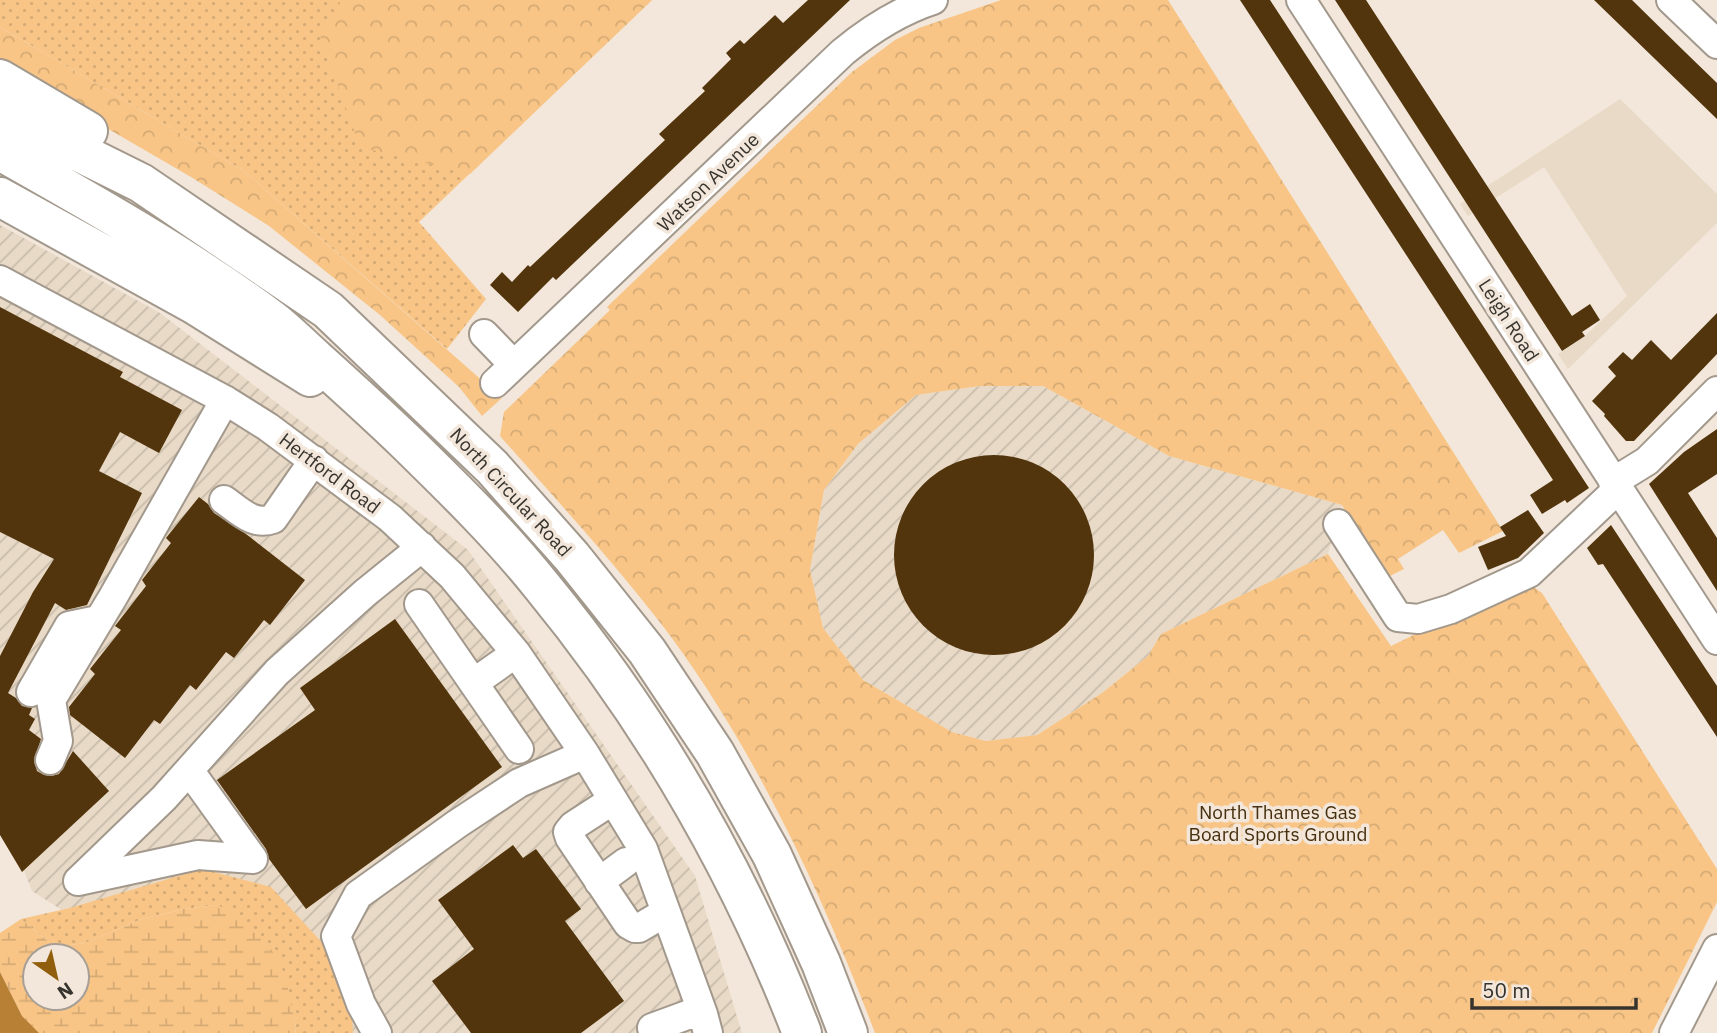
<svg xmlns="http://www.w3.org/2000/svg" width="1717" height="1033" font-family="'IBM Plex Sans',sans-serif">
<style>
.built{fill:#e9dac7}
.industrial{fill:url(#industrial-furrows)}
.grass{fill:url(#grass-dots)}
.forest{fill:url(#forest-crowns)}
.wetland{fill:url(#wetland-marsh);fill-rule:evenodd}
.water{fill:#b78035}
.building{fill:#52350c}
.lines{fill:none;stroke-linecap:round;stroke-linejoin:round}
.minor-casing{stroke:#a2988c;stroke-width:32}
.highway-casing{stroke:#a2988c;stroke-width:42}
.minor{stroke:#fff;stroke-width:28}
.highway{stroke:#fff;stroke-width:38}
.labels{text-anchor:middle;dominant-baseline:central;stroke-width:7;stroke-linejoin:round;paint-order:stroke}
.street-label{font-size:19px;fill:#37332e;stroke:#f2e7da}
.park-label{font-size:19px;fill:#473010;stroke:#f2e7da}
</style>
<defs>
<pattern id="industrial-furrows" width="10" height="10" patternUnits="userSpaceOnUse" patternTransform="scale(1.75)"><rect width="10" height="10" fill="#e9dac7"/><path d="M-1 1l2-2M0 10L10 0M9 11l2-2" fill="none" stroke="#c8bcab"/></pattern>
<pattern id="grass-dots" width="8" height="8" patternUnits="userSpaceOnUse" patternTransform="scale(1.75)"><rect width="8" height="8" fill="#f8c586"/><path d="M2 2h.1M6 6h.1" fill="none" stroke="#d5aa74" stroke-width="1.8" stroke-linecap="round"/></pattern>
<pattern id="forest-crowns" width="20" height="18" patternUnits="userSpaceOnUse" patternTransform="scale(1.75)"><rect width="20" height="18" fill="#f8c586"/><path d="M2 6a3 3 0 1 1 6 0M12 15a3 3 0 1 1 6 0" fill="none" stroke="#d5aa74"/></pattern>
<pattern id="wetland-marsh" width="20" height="14" patternUnits="userSpaceOnUse" patternTransform="scale(1.75)"><rect width="20" height="14" fill="#f8c586"/><path d="M1 5h8M5 5V1M11 12h8M15 12V8" fill="none" stroke="#d5aa74"/></pattern>
</defs>
<rect width="100%" height="100%" fill="#f2e7da"/>
<path class="built" d="M 1620,99 L 1717,194 L 1717,223 L 1568,369 L 1558,354 L 1585,336 L 1627,296 L 1544,167 L 1468,216 L 1460,204 Z"/>
<path class="industrial" d="M 0,225 L 160,313 L 468,550 L 695,876 L 742,1033 L 352,1033 L 295,913 L 137,888 L 65,912 L 32,891 L 9,832 L 0,816 Z
M 980,386 L 1043,386 L 1169,456 L 1342,505 L 1328,554 L 1161,634 L 1148,656 L 1102,693 L 1037,735 L 986,741 L 952,732 L 863,680 L 823,628 L 810,570 L 824,490 L 858,444 L 916,395 Z"/>
<path class="grass" d="M 0,0 L 652,0 L 419,222 L 486,299 L 447,349 L 244,171 L 0,27 Z
M 202,869 L 271,887 L 349,972 L 353,1033 L 295,1033 L 296,1027 L 281,966 L 218,905 L 184,909 L 142,919 L 85,943 L 55,947 L 21,919 L 70,908 Z"/>
<path class="forest" d="M 342,0 L 652,0 L 470,174 L 360,147 L 319,33 Z
M 1001,0 L 1168,0 L 1503,531 L 1459,553 L 1443,530 L 1398,559 L 1404,569 L 1382,580 L 1342,505 L 1169,456 L 1043,386 L 980,386 L 916,395 L 858,444 L 824,490 L 810,570 L 823,628 L 863,680 L 952,732 L 986,741 L 1037,735 L 1102,693 L 1148,656 L 1161,634 L 1328,554 L 1391,646 L 1525,581 L 1542,593 L 1717,869 L 1717,902 L 1652,1033 L 875,1033 C 821,891 752,742 659,621 C 609,557 554,497 500,436 L 504,412 L 610,310 L 607,307 L 852,72 L 895,40 L 919,28 Z
M 0,27 L 244,171 L 502,398 L 482,416 L 459,387 L 380,315 L 269,226 L 191,177 L 0,66 Z"/>
<path class="wetland" d="M 218,905 C 242,918 270,941 281,966 C 289,984 291,1008 296,1027 L 295,1033 L 37,1033 L 22,1016 L 0,972 L 0,933 L 21,919 L 55,947 L 85,943 L 142,919 L 184,909 ZM 35,956 L 77,956 L 77,998 L 35,998 Z"/>
<path class="water" d="M 0,972 L 22,1016 L 39,1033 L 0,1033 Z"/>
<path class="building" d="M 808,0 L 850,0 L 556,280 L 553,277 L 518,312 L 490,285 L 502,272 L 512,282 L 528,265 L 530,267 L 665,140 L 659,134 L 705,91 L 702,88 L 731,59 L 726,53 L 740,40 L 744,44 L 775,15 L 783,23 Z
M 1240,0 L 1270,0 L 1589,488 L 1567,503 L 1565,500 L 1542,514 L 1530,495 L 1553,480 Z
M 1335,0 L 1366,0 L 1572,316 L 1590,304 L 1600,320 L 1582,332 L 1585,336 L 1562,351 Z
M 1594,0 L 1632,0 L 1685,52 L 1717,83 L 1717,119 Z
M 0,307 L 123,372 L 120,377 L 182,410 L 159,453 L 120,432 L 99,471 L 142,493 L 87,605 L 66,610 L 55,603 L 8,693 L 16,698 L 22,706 L 32,708 L 29,715 L 35,719 L 29,730 L 41,739 L 34,761 L 37,771 L 44,775 L 51,776 L 59,774 L 73,751 L 109,791 L 22,872 L 0,835 L 0,656 L 33,592 L 54,559 L 0,532 Z
M 1717,313 L 1717,354 L 1634,441 L 1626,441 L 1604,416 L 1605,414 L 1592,401 L 1616,376 L 1608,367 L 1623,352 L 1632,360 L 1651,340 L 1671,360 Z
M 1717,429 L 1717,474 L 1688,493 L 1717,538 L 1717,591 L 1649,484 L 1684,452 Z
M894 555a100 100 0 1 1 200 0a100 100 0 1 1-200 0Z
M 199,497 L 208,504 L 214,513 L 246,534 L 305,580 L 270,625 L 264,620 L 234,658 L 226,652 L 196,690 L 190,685 L 160,724 L 154,720 L 125,758 L 70,715 L 69,707 L 95,674 L 90,669 L 121,630 L 115,626 L 146,586 L 142,580 L 171,543 L 166,538 Z
M 1528,510 L 1544,533 L 1518,558 L 1488,570 L 1478,547 L 1506,536 L 1500,527 Z
M 1611,525 L 1717,686 L 1717,737 L 1603,564 L 1598,565 L 1587,548 Z
M 395,619 L 502,767 L 306,909 L 269,859 L 266,849 L 217,780 L 315,710 L 300,688 Z
M 513,845 L 523,858 L 536,849 L 581,909 L 565,921 L 624,1001 L 581,1033 L 471,1033 L 432,981 L 474,949 L 438,900 Z"/>
<g class="lines">
<defs>
<path id="minor" d="M 1301,0 L 1717,640
M 1671,0 L 1717,44
M 0,280 L 225,400 L 268,427 L 390,518 L 452,576 L 516,653 L 585,754
M 484,334 L 514,365
M 495,383 L 843,52 C 871,29 899,11 933,0
M 1613,482 L 1647,461 L 1717,391
M 224,500 C 240,511 253,526 273,519 L 314,460
M 1338,524 L 1398,617 L 1418,619 L 1451,609 L 1529,573 L 1618,489
M 419,604 L 519,749
M 475,682 L 516,653
M 31,692 L 69,626 L 98,620
M 50,760 L 58,741 L 51,700 L 113,597 L 225,400
M 613,800 L 573,826 L 568,832 L 570,838 L 628,924 L 635,928 L 639,928 L 666,912
M 78,881 L 164,798 L 277,672 L 365,593 L 422,547
M 78,881 L 198,855 L 253,859 L 189,770
M 599,882 L 626,862
M 652,1028 L 701,1010
M 377,1033 L 361,1004 L 336,936 L 358,895 L 457,824 L 519,783 L 585,754 L 643,849 L 703,1014 L 708,1033
M 1674,1033 L 1717,949"/>
<path id="highway" d="M 0,79 L 88,131
M 0,113 L 141,183 L 328,310 L 492,467 L 572,557 L 647,651 L 715,753 L 772,855 L 821,963 L 848,1033
M 0,151 C 92,203 186,256 271,319 C 287,331 301,346 317,360 C 347,387 377,414 407,443 C 453,488 500,534 541,585 C 652,720 739,870 802,1033
M 0,197 L 195,305 L 310,377"/>
</defs>
<use href="#minor" class="minor-casing"/>
<use href="#highway" class="highway-casing"/>
<use href="#minor" class="minor"/>
<use href="#highway" class="highway"/>
</g>
<g class="labels">
<g class="street-label">
<text transform="translate(708 182) rotate(-44)">Watson Avenue</text>
<text transform="translate(1509 320) rotate(57)">Leigh Road</text>
<text transform="translate(330 473) rotate(37)">Hertford Road</text>
<text transform="translate(511 492) rotate(47)">North Circular Road</text>
</g>
<g class="park-label">
<text x="1278" y="812">North Thames Gas<tspan x="1278" dy="22">Board Sports Ground</tspan></text>
</g>
</g>
<g transform="translate(56 977) rotate(146)"><circle r="33" fill="#f2e7da" stroke="#a79f95" stroke-width="2"/>
<path d="M0-5L12 26L0 18L-12 26Z" fill="#905e0d"/>
<text y="-10" font-size="19" font-weight="bold" text-anchor="middle" fill="#37332e">N</text>
</g>
<path d="M1472 998v10h164v-10" fill="none" stroke="#37332e" stroke-width="3.5"/>
<text x="1482" y="998" font-size="21" fill="#37332e" stroke="#f2e7da" stroke-width="5" paint-order="stroke">50 m</text>
</svg>
